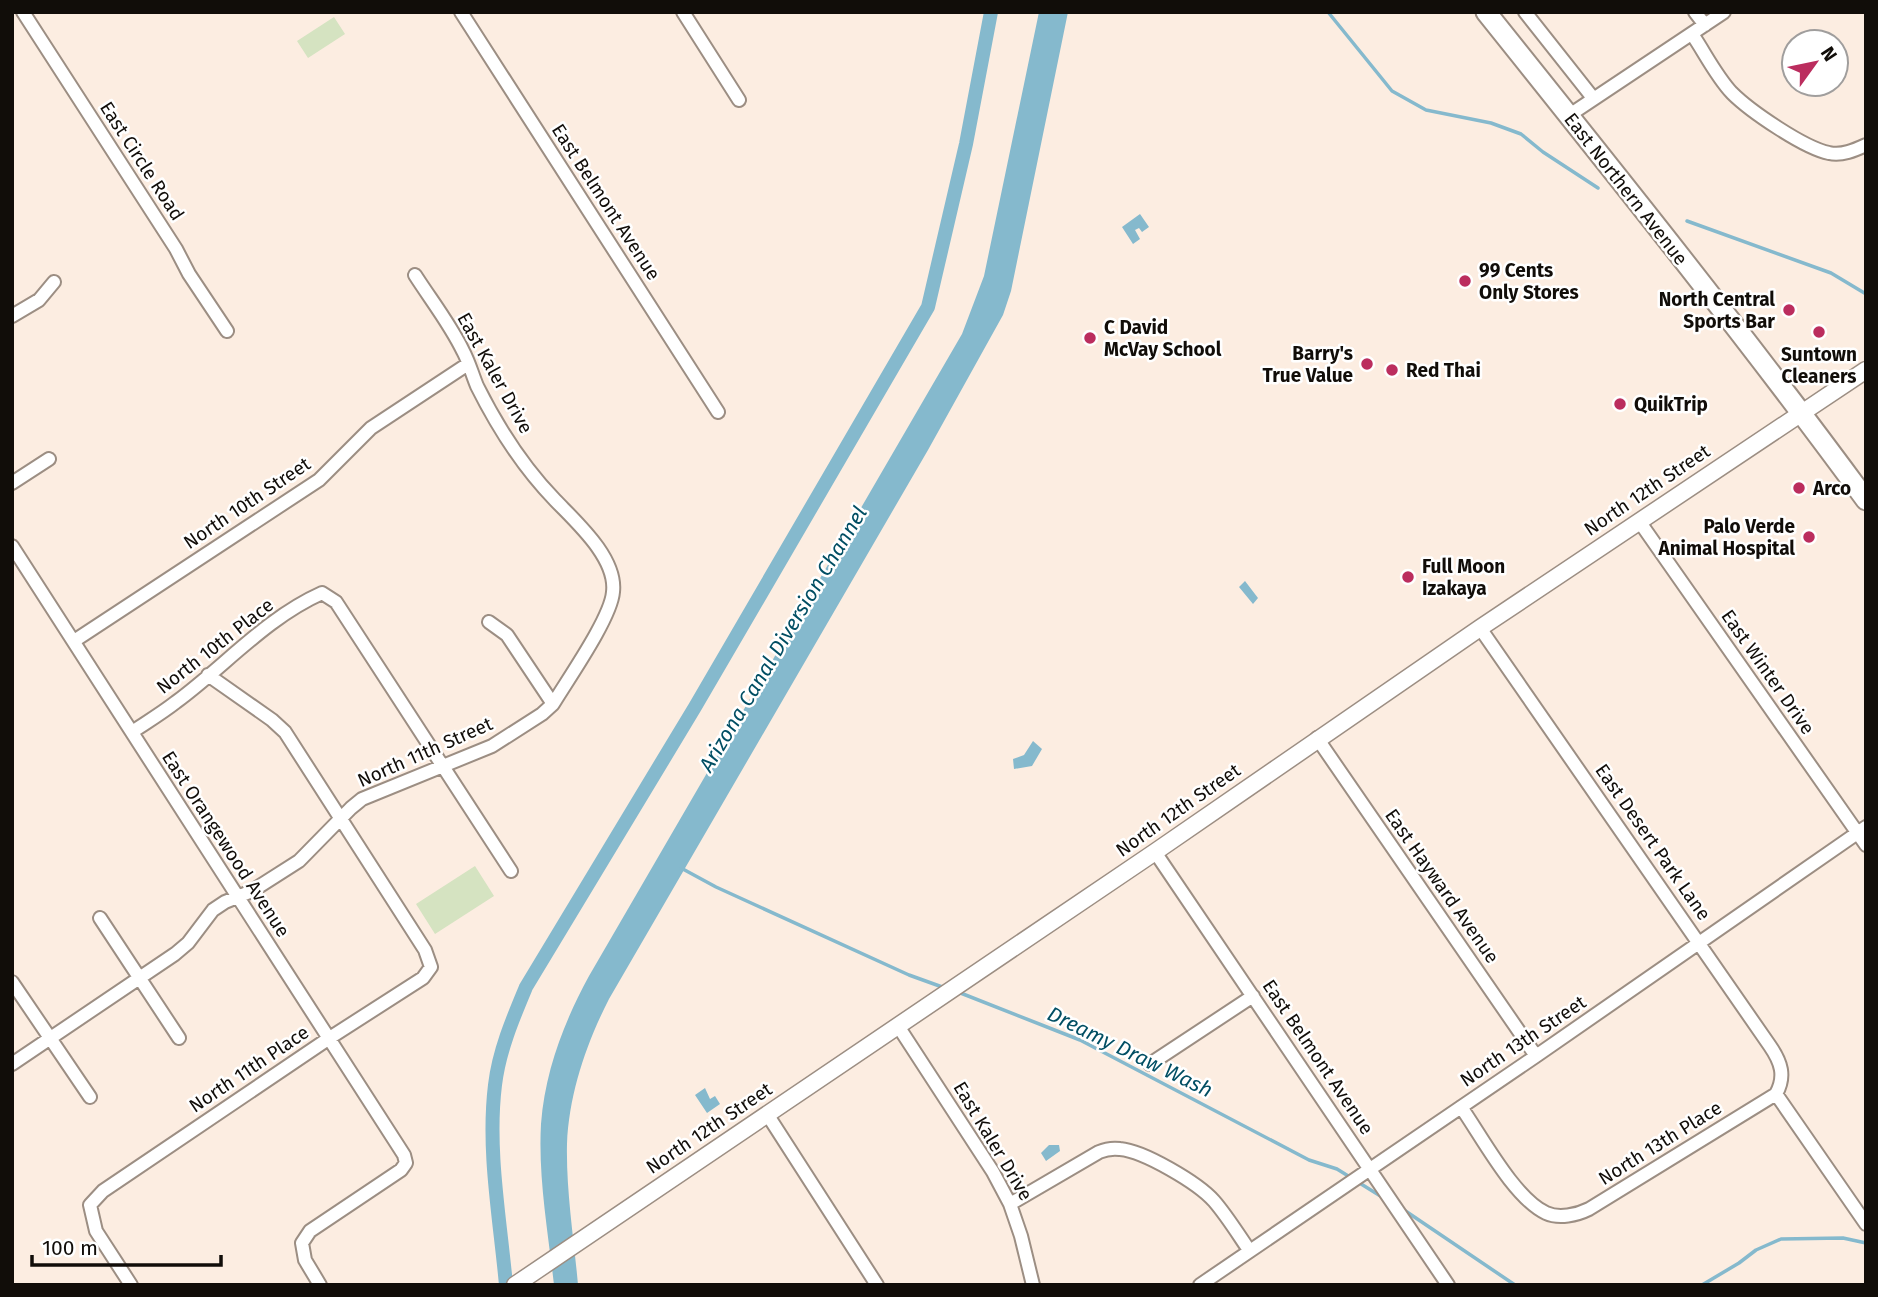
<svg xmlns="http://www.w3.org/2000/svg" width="1878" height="1297" font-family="'Fira Sans',sans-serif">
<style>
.green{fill:#d5e3c1}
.water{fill:#85b9cd}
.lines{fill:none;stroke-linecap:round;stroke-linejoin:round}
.stream{stroke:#85b9cd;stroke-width:3.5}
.canal{stroke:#85b9cd;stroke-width:14}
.minor-casing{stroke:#9c8e83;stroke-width:16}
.tertiary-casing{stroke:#9c8e83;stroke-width:19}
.primary-casing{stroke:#9c8e83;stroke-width:23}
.minor{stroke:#fff;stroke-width:12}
.tertiary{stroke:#fff;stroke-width:16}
.primary{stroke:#fff;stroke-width:19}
.poi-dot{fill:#bb2d5e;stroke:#fff;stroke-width:2.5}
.labels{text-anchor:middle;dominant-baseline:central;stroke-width:5;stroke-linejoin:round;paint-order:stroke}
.street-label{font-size:19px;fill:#110d09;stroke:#fff}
.poi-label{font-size:19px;font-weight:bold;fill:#110d09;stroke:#fff;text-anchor:start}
.water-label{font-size:21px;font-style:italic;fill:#014e63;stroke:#fff}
</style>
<rect width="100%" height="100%" fill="#fcede1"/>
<path class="green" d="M 334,17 L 345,34 L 308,58 L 297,41 Z
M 475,866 L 494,896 L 435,934 L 416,904 Z"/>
<path class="water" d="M 1039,12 L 1068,12 L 1011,291 L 1003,315 L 928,450 L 609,999 C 586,1044 569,1094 567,1144 C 566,1191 574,1239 578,1285 L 554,1285 C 548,1232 538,1177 541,1124 C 545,1071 564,1022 589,976 L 962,334 L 984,276 Z
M 1140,214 L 1149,227 L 1142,232 L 1139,228 L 1135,230 L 1140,239 L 1133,244 L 1122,227 Z
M 1245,581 L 1258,598 L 1253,604 L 1239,587 Z
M 1033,741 L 1042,749 L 1032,766 L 1014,769 L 1013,759 L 1024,755 Z
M 705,1088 L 710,1099 L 715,1096 L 720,1104 L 707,1113 L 695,1095 Z
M 1049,1145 L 1059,1145 L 1060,1151 L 1046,1161 L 1041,1153 Z"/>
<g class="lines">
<path class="stream" d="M 1328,12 L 1392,91 L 1426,110 L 1491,123 L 1521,134 L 1543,152 L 1598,188
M 1687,221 L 1831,273 L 1866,294
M 681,868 L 716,887 L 909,975 L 945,988
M 958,992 L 1080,1040 L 1309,1160 L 1337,1169 L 1382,1197
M 1404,1210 L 1515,1285
M 1702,1285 L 1739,1263 L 1756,1250 L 1781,1239 L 1843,1238 L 1866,1243"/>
<path class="canal" d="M 506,1285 C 500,1219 487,1150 495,1085 C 499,1051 513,1018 526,987 L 695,707 L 928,307 L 966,144 L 991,12"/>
<defs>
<path id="minor" d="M 23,12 L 176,249 L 189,274 L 227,331
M 461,12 L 718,412
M 683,12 L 739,100
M 1525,12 L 1593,98
M 1695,12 L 1705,25
M 1692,34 C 1705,53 1716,76 1732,93 C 1750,111 1804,148 1829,153 C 1842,156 1855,150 1866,145
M 1568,116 L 1724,12
M 12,316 L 39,300 L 54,282
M 12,483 L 49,459
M 1639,521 L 1866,845
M 12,546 L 404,1155 L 406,1163 L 401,1170 L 310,1231 L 302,1243 L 305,1260 L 320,1285
M 489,622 L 507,635 L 553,704
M 74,641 L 319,480 L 371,428 L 468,364
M 132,732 C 147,722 162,713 176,702 C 225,666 266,618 322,593 L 336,602 L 511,871
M 1317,738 L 1536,1056
M 1155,852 L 1448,1285
M 100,918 L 179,1038
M 12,982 L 90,1097
M 898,1026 L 993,1172 L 1010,1204 L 1021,1236 L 1033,1285
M 12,1064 L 175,954 L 188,943 L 213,910 L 225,902 L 252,891 L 299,861 L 351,808 L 362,799 L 492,746 L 542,714 L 553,704 C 568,679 611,618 613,592 C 617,558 576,522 555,500 C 524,468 497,426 477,386 C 472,374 469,362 463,351 C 450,324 431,300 415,275
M 1150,1064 L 1253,996
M 1776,1094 L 1866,1224
M 1461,1107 C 1482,1137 1514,1198 1546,1213 C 1559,1219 1577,1215 1589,1209 L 1776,1094 C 1786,1076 1781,1062 1770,1046 L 1480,628
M 767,1114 L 877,1285
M 1010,1204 L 1099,1152 C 1106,1149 1112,1148 1120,1149 C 1144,1151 1198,1183 1214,1201 C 1227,1216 1238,1234 1249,1250
M 131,1285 L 96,1231 L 90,1205 L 103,1191 L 328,1039 L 423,978 L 431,967 L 425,950 L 285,732 L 272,720 L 208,675
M 1200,1285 L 1536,1056 L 1866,827"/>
<path id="tertiary" d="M 515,1285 L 1155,852 L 1480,628 L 1866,370"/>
<path id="primary" d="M 1486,12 C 1615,173 1744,334 1866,500"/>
</defs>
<use href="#minor" class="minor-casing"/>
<use href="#tertiary" class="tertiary-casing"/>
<use href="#primary" class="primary-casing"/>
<use href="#minor" class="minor"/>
<use href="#tertiary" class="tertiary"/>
<use href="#primary" class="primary"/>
</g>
<g class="poi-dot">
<circle cx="1465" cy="281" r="7"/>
<circle cx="1789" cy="310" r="7"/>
<circle cx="1819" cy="332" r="7"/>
<circle cx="1090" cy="338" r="7"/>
<circle cx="1367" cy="364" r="7"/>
<circle cx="1392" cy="370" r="7"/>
<circle cx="1620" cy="404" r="7"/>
<circle cx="1799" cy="488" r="7"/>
<circle cx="1809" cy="537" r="7"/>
<circle cx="1408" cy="577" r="7"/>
</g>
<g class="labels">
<g class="street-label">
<text transform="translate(142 161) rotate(57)">East Circle Road</text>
<text transform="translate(1626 189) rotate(52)">East Northern Avenue</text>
<text transform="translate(606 202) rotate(57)">East Belmont Avenue</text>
<text transform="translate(495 373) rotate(61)">East Kaler Drive</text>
<text transform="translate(1647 490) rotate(-34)">North 12th Street</text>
<text transform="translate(247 503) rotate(-34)">North 10th Street</text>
<text transform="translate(215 646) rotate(-38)">North 10th Place</text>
<text transform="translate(1768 672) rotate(55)">East Winter Drive</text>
<text transform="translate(425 752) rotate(-24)">North 11th Street</text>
<text transform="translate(1178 810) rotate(-35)">North 12th Street</text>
<text transform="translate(1653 842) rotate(55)">East Desert Park Lane</text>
<text transform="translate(226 844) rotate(57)">East Orangewood Avenue</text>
<text transform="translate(1442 886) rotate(55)">East Hayward Avenue</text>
<text transform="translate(1523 1041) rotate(-34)">North 13th Street</text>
<text transform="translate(1318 1057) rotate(56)">East Belmont Avenue</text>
<text transform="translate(249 1069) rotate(-34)">North 11th Place</text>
<text transform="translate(709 1128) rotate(-34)">North 12th Street</text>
<text transform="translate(993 1141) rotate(59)">East Kaler Drive</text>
<text transform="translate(1660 1143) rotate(-32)">North 13th Place</text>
</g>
<g class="poi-label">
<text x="1479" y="270">99 Cents<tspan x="1479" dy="22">Only Stores</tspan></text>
<text x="1775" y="299" text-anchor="end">North Central<tspan x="1775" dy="22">Sports Bar</tspan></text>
<text x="1104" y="327">C David<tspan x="1104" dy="22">McVay School</tspan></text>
<text x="1353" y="353" text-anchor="end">Barry's<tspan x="1353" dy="22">True Value</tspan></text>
<text x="1819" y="354" text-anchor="middle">Suntown<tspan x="1819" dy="22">Cleaners</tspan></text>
<text x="1406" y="370">Red Thai</text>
<text x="1634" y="404">QuikTrip</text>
<text x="1813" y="488">Arco</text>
<text x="1795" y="526" text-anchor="end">Palo Verde<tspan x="1795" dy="22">Animal Hospital</tspan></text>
<text x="1422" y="566">Full Moon<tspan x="1422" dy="22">Izakaya</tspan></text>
</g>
<g class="water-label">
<text transform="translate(783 639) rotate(-59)">Arizona Canal Diversion Channel</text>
<text transform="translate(1130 1052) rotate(26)">Dreamy Draw Wash</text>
</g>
</g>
<rect width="1878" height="1297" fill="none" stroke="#110d09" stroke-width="28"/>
<g transform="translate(1815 63) rotate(57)"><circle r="33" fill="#ffffff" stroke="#a09e9d" stroke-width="2"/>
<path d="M0-5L12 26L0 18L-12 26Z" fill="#bb2d5e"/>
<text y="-10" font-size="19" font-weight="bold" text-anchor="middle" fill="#110d09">N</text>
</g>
<path d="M32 1255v10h189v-10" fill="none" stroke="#110d09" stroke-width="3.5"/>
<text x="42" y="1255" font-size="21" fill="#110d09" stroke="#ffffff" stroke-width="5" paint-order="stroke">100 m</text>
</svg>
